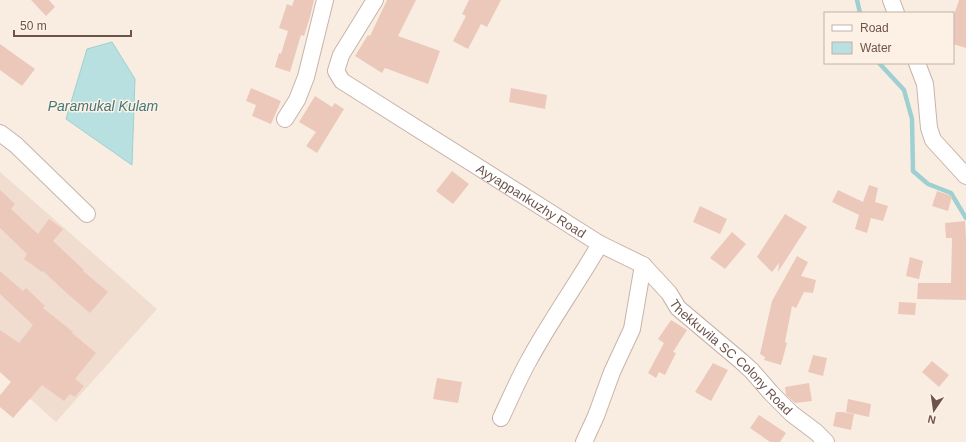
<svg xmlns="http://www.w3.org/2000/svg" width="966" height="442" font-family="Helvetica,sans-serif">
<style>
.residential{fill:#f0ddd0}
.water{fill:#b8e0e0;stroke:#9fd0d1}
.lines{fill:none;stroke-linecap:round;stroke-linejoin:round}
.stream{stroke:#9fd0d1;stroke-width:4.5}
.building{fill:#ecc8bb}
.minor-casing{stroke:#c8b3aa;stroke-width:18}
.minor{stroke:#fff;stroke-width:16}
.labels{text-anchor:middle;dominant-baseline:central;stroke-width:3;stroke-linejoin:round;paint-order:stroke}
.street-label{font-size:13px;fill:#6e534b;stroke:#fdf1e6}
.water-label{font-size:14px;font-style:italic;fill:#447779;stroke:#fdf1e6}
</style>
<rect width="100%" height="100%" fill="#f9ede1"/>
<path class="residential" d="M 0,172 L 157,309 L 56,422 L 0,372 Z"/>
<path class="water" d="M 112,42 L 135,79 L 132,165 L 66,119 L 87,49 Z"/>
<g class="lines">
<path class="stream" d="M 857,0 L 860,13
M 879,63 L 904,90 L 912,119 L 913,171 L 928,184 L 951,193 L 966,218"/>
</g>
<path class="building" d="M 31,0 L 49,0 L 55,7 L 46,16 Z
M 294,0 L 314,0 L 310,17 L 304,36 L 301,35 L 290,72 L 275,67 L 279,53 L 281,54 L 288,31 L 279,28 L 287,4 L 292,6 Z
M 387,0 L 416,0 L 398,36 L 440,51 L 428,84 L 385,68 L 382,73 L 355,56 L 368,35 L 370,36 Z
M 469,0 L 501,0 L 487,27 L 481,24 L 468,49 L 453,41 L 466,16 L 462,14 Z
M 959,0 L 966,0 L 966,48 L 953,44 L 953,18 Z
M 0,44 L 35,69 L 22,86 L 0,70 Z
M 251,88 L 281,101 L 271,124 L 252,116 L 256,105 L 246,101 Z
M 511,88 L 547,95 L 545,109 L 509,102 Z
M 315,96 L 332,107 L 335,103 L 344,109 L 317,153 L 306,146 L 316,132 L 299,122 Z
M 452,171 L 469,184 L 453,204 L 436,191 Z
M 869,185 L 878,188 L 875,202 L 888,206 L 883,221 L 871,218 L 867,233 L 855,229 L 859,215 L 832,202 L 838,190 L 863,202 Z
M 0,190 L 15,204 L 11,209 L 38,234 L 49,219 L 63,229 L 53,241 L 84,270 L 83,271 L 108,292 L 90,313 L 71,297 L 43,271 L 42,272 L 24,259 L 27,254 L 0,228 Z
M 937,191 L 952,196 L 948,211 L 932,206 Z
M 700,206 L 727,219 L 720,234 L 693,222 Z
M 785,214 L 807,227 L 778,272 L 779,263 L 772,272 L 757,257 Z
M 965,221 L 966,239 L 966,300 L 917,299 L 918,283 L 951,283 L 952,238 L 946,238 L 945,223 Z
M 732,232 L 746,244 L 725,269 L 710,258 Z
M 797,256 L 808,262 L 801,276 L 816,280 L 813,293 L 804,292 L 796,308 L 792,306 L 785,342 L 787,343 L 781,365 L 764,360 L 765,357 L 760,354 L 772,301 Z
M 910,257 L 923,261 L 919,279 L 906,276 Z
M 0,271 L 23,291 L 26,288 L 45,306 L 43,308 L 73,332 L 72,333 L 96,353 L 75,379 L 84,386 L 75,397 L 70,394 L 64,401 L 42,385 L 13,418 L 0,407 L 0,395 L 11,382 L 0,372 L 0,330 L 19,343 L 33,325 L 0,294 Z
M 899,302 L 916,303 L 915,315 L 898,314 Z
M 671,320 L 687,330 L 673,352 L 676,353 L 665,375 L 659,372 L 656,378 L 648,373 L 664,343 L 658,339 Z
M 813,355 L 827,358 L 823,376 L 808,372 Z
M 932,361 L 949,375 L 939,387 L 922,372 Z
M 713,363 L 728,370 L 711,401 L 695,392 Z
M 437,378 L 462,382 L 458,403 L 433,399 Z
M 809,383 L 812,401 L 795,403 L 786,395 L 785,387 Z
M 848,399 L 871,404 L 869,417 L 846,412 Z
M 836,412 L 842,412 L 854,414 L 851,430 L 833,426 Z
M 759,415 L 786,433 L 780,442 L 770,442 L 750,428 Z"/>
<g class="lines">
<defs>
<g id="minor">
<path id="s1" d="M 375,0 L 341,55 L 336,71 L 342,81 L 600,244 L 643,265 L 669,293 L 678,308 L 741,361 L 752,371 L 771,393 L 792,414 L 816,432 L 826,442"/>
<path d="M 891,0 L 896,13"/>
<path d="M 917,63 L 925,84 L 929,128 L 933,140 L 966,176"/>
<path d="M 285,119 L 297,100 L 306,77 L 325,0"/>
<path d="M 0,133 L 16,145 L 87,214"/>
<path d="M 501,418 C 510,399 518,380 528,362 C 550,321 577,284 600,244"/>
<path d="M 584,442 L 596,416 L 612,372 L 632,329 L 643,265"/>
</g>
</defs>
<use href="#minor" class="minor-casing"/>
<use href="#minor" class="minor"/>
</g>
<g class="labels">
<g class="street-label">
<text stroke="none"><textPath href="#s1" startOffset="317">Ayyappankuzhy Road</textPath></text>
<text stroke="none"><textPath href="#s1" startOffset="574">Thekkuvila SC Colony Road</textPath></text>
</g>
<g class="water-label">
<text x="103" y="106">Paramukal Kulam</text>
</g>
</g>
<rect x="824" y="12" width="130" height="52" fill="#fdf1e6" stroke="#c4b2a8"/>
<rect x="832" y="25" width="20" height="6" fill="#ffffff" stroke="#c4b2a8"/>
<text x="860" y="32" font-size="12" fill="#6e534b">Road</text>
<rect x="832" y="42" width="20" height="12" fill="#b8e0e0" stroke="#c4b2a8"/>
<text x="860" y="52" font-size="12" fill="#6e534b">Water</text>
<g transform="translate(934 410) rotate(193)" stroke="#fdf1e6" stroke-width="3" paint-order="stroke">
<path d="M0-3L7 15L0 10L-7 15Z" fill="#6e534b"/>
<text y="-6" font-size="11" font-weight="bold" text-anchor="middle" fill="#6e534b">N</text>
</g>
<path d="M14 30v6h117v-6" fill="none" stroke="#6e534b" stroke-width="2"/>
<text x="20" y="30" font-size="12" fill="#6e534b" stroke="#fdf1e6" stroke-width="3" paint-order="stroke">50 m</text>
</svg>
